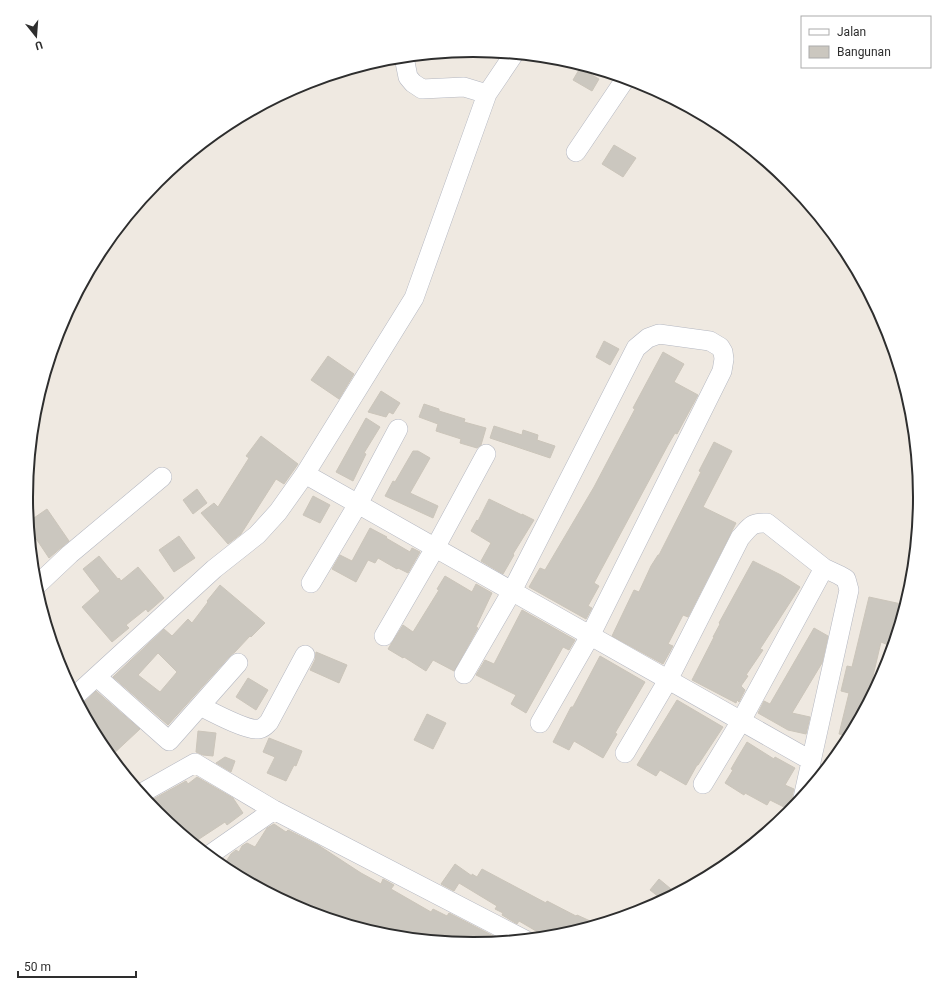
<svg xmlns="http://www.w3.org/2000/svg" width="947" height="995" font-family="Roboto,sans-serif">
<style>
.building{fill:#cbc7bf;stroke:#cbc5ba;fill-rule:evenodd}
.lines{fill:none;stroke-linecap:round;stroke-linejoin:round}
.minor-casing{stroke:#b4b7c1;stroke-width:20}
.minor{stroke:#fff;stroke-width:19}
.rim{fill:none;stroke:#2e2e2e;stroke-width:2}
</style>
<rect width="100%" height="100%" fill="#efe9e1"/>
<path class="building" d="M 580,68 L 599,79 L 592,91 L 573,80 Z
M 614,145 L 636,158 L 623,177 L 602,164 Z
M 604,341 L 619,349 L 610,365 L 596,357 Z
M 663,352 L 684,364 L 674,382 L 698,395 L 677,434 L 675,433 L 668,445 L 594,583 L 599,586 L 588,606 L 592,608 L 586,619 L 529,587 L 540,568 L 545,570 L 594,487 L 635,409 L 633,408 Z
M 328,356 L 354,374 L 339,399 L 311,380 Z
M 381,391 L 400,403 L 393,414 L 389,412 L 386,417 L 368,412 Z
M 424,404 L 439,409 L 439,411 L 465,419 L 464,422 L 486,428 L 481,445 L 477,448 L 460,443 L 461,439 L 436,431 L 438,424 L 419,417 Z
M 366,418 L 380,427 L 364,453 L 366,454 L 353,481 L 336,472 Z
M 494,426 L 522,435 L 523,430 L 538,435 L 537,440 L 555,446 L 550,458 L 490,438 Z
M 261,436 L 298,464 L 284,484 L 276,479 L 241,534 L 228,544 L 201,513 L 214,503 L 218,507 L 249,458 L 246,456 Z
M 714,442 L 732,451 L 703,507 L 736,523 L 688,617 L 683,615 L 668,644 L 673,646 L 663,664 L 612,636 L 634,590 L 639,592 L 651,566 L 658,555 L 659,555 L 701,472 L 699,471 Z
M 413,451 L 418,451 L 430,458 L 410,493 L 438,506 L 433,518 L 385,496 L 393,481 L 395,482 Z
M 197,489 L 207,503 L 193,514 L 183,500 Z
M 313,496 L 330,505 L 320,523 L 303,515 Z
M 489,499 L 522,515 L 522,514 L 534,520 L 513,554 L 514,555 L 503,574 L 481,561 L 491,543 L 471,531 L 477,520 L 478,521 Z
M 47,509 L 69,541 L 49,558 L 29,528 L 28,522 Z
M 370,528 L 387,537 L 386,538 L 410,552 L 412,548 L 420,552 L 408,573 L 398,568 L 397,569 L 378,558 L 375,563 L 368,560 L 356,582 L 332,569 L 340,555 L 352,561 Z
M 179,536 L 195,558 L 174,572 L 159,550 Z
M 99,556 L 118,579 L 119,578 L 121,581 L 138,567 L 164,598 L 148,612 L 146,609 L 126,625 L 129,628 L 112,642 L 82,607 L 100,591 L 83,569 Z
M 753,561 L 781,575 L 800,587 L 760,649 L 763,650 L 746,675 L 748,676 L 741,686 L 745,690 L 739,702 L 737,700 L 736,703 L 692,680 L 714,637 L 713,637 L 720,624 L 719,623 Z
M 445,576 L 472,592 L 476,584 L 492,593 L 476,627 L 478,628 L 454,671 L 433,660 L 426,671 L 404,657 L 403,658 L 388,649 L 403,625 L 413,632 L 439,590 L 437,589 Z
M 220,585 L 265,623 L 251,637 L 250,636 L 235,652 L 230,656 L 168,725 L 113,677 L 164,629 L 172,636 L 188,619 L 192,623 L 208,602 L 207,601 ZM 158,653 L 177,672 L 160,692 L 138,675 Z
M 869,597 L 906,605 L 893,647 L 881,642 L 865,710 L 851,736 L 839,734 L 849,693 L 841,691 L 847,666 L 852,667 Z
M 522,610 L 575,640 L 569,650 L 563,647 L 526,713 L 511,704 L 516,695 L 476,675 L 485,660 L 494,664 Z
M 814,628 L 828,636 L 822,663 L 792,713 L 810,717 L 806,734 L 788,730 L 758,713 L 764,701 L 770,704 Z
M 316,652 L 347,665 L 339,683 L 310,670 L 315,660 Z
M 600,656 L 645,682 L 615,733 L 617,734 L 603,758 L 574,741 L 569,750 L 553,742 L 571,707 L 573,707 Z
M 248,678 L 268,690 L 256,710 L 236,697 Z
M 96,691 L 140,729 L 110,757 L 101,746 L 80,706 Z
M 677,700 L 723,727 L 698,765 L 697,765 L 686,785 L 660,770 L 656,776 L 637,765 Z
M 427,714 L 446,723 L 433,749 L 414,740 Z
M 198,731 L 216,733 L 213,756 L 203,755 L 196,752 Z
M 269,738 L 302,751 L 296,766 L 294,765 L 286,781 L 267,773 L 275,757 L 263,752 Z
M 747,742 L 774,759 L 775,757 L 795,768 L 785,785 L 794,789 L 792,796 L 794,803 L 790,810 L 770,800 L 767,805 L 745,793 L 744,795 L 725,783 L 733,770 L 731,769 L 738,757 Z
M 225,757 L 235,761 L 231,772 L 216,763 Z
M 197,777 L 233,798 L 243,813 L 227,825 L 225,822 L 193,843 L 157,814 L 148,802 L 186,781 L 188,784 Z
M 274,824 L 286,832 L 288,830 L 318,845 L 361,873 L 381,884 L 383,879 L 394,885 L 391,889 L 431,912 L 433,909 L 447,916 L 449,913 L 505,942 L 473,945 L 386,936 L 329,919 L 289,897 L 288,900 L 278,893 L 279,892 L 225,863 L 231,854 L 236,850 L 239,852 L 242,846 L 247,843 L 255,847 L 267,828 Z
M 455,864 L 472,876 L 472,874 L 477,877 L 482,869 L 546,903 L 547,901 L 576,916 L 577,915 L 599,925 L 561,936 L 548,938 L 519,921 L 517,924 L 502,915 L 503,913 L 495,909 L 497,906 L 459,883 L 454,891 L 441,884 Z
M 659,879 L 677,894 L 664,901 L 650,890 Z"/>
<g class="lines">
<defs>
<path id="minor" d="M 404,57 L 408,77 L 413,83 L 422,89 L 464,87 L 487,94
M 576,152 L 626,78
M 305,474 L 810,760
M 311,583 L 358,504 L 398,429
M 35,587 L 70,554 L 162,477
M 384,636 L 435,548 L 486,454
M 464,674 L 512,591 L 636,348 L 648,338 L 659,334 L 710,341 L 720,347 L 723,352 L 724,359 L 722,371 L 590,636 L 540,723
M 97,677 L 169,741 L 238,663
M 75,696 L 214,569 L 257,535 L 278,512 L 305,474 L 414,298 L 487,94 L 514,54
M 200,706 C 212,712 247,731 259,729 C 264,728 266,725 269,722 L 305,655
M 625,753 L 668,680 L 740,538 C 750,527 751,522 767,523 L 824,568 L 741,721 L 703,784
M 140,794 L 195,763 L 274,810 L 525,940
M 803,798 L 849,590 L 846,579 L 839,575 L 824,568
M 208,856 L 274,810"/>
</defs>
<use href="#minor" class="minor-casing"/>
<use href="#minor" class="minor"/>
</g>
<path d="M0 0H947V995H0ZM33 497a440 440 0 1 1 880 0a440 440 0 1 1-880 0Z" fill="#fff" fill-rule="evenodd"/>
<path class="rim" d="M33 497a440 440 0 1 1 880 0a440 440 0 1 1-880 0Z"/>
<rect x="801" y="16" width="130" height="52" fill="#ffffff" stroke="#ababab"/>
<rect x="809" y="29" width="20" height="6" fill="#ffffff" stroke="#ababab"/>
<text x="837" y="36" font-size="12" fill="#2e2e2e">Jalan</text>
<rect x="809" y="46" width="20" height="12" fill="#cbc7bf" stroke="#ababab"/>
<text x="837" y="56" font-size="12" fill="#2e2e2e">Bangunan</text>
<g transform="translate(36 36) rotate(163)" stroke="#ffffff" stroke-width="3" paint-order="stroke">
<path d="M0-3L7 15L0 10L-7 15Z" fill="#2e2e2e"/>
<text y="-6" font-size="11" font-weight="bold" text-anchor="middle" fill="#2e2e2e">U</text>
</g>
<path d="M18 971v6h118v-6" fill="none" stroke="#2e2e2e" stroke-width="2"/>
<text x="24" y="971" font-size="12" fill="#2e2e2e" stroke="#ffffff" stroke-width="3" paint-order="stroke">50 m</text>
</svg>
